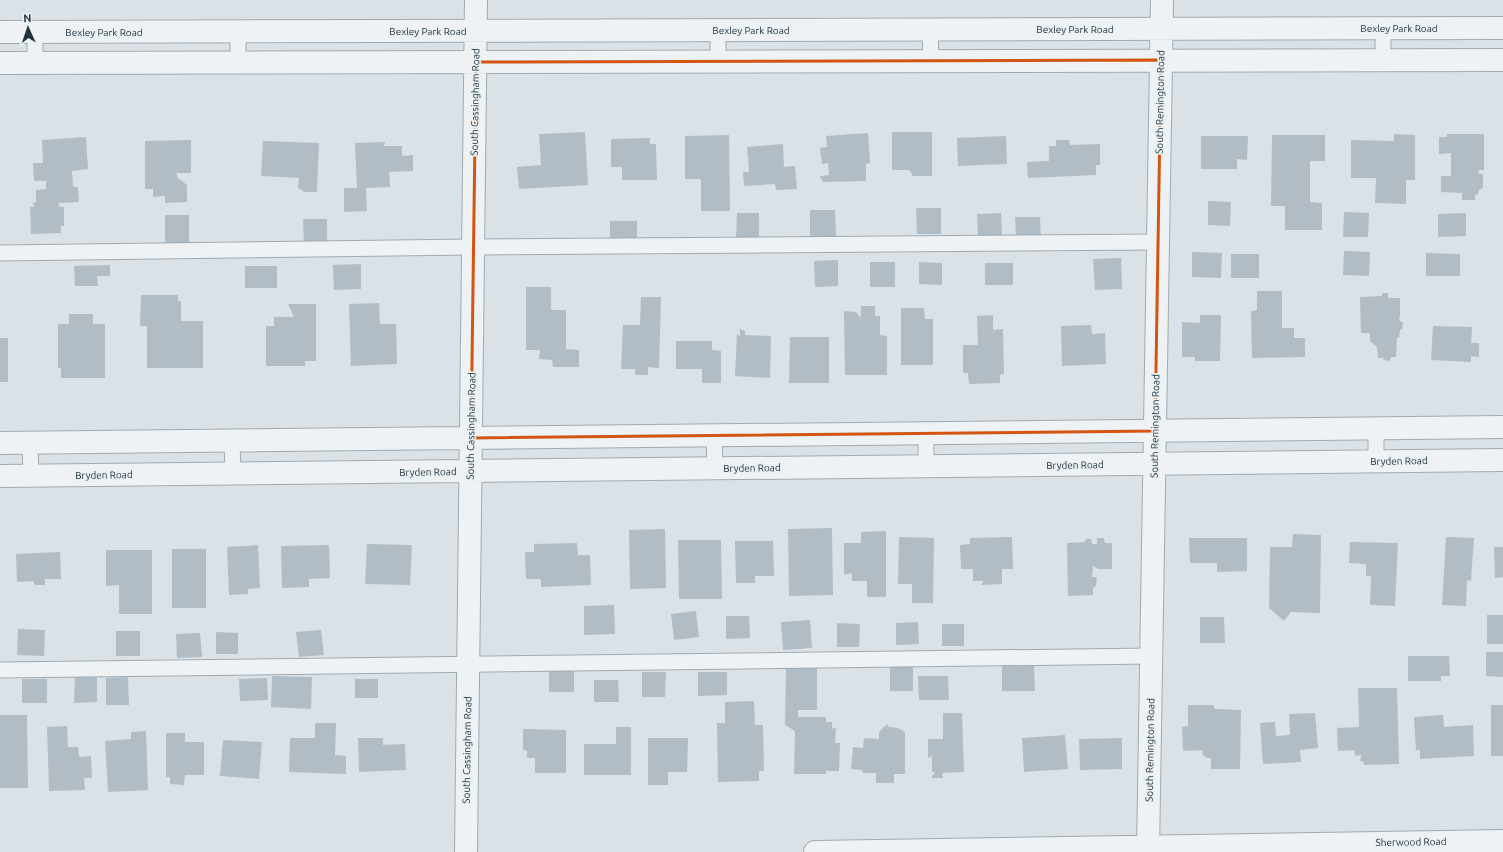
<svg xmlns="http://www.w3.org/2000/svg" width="1503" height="852" font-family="Ubuntu,sans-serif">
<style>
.building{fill:#b2bcc4}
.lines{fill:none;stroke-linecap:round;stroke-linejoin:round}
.lane-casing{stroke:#a0aab1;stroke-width:17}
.street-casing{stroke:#a0aab1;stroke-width:24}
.lane{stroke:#eef2f5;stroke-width:15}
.street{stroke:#eef2f5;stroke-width:22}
.marked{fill:none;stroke:#d45511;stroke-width:3;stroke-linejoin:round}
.labels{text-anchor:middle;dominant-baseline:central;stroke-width:3.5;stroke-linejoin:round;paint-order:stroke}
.street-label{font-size:10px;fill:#24323e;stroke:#eaf1f5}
</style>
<rect width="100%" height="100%" fill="#dbe2e7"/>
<path class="building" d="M 585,132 L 588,185 L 519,189 L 517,167 L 541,165 L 539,134 Z
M 892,132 L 932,132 L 932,176 L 913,176 L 909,170 L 892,170 Z
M 868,133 L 870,163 L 866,164 L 866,181 L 823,182 L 820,176 L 829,175 L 828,163 L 822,164 L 820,148 L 827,147 L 826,136 Z
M 1394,134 L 1415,135 L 1415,180 L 1406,180 L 1406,204 L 1375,203 L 1376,178 L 1351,178 L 1351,140 L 1394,141 Z
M 1447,134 L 1484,134 L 1484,170 L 1479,170 L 1478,173 L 1483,174 L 1483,188 L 1479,190 L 1478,194 L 1475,195 L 1475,200 L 1462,200 L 1462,193 L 1441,192 L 1441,176 L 1451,176 L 1451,153 L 1439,154 L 1439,137 L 1447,137 Z
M 729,135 L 730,211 L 701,211 L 701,179 L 685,179 L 685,136 Z
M 1272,135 L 1325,135 L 1325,161 L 1310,161 L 1310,202 L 1322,203 L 1322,230 L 1285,230 L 1285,206 L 1271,206 Z
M 1006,136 L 1007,164 L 958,166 L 957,138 Z
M 1201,136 L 1248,136 L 1247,160 L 1237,159 L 1237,169 L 1201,169 Z
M 86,137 L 88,169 L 72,171 L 73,186 L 78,188 L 79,202 L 58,203 L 60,207 L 64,207 L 64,226 L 61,226 L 61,233 L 31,234 L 30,207 L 34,207 L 33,203 L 36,202 L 36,190 L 46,189 L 46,181 L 34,181 L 33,163 L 43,163 L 42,140 Z
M 650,138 L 650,144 L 656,144 L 657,180 L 622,180 L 622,167 L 611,167 L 611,139 Z
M 191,140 L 191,173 L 176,173 L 178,178 L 187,185 L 187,202 L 165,203 L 165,196 L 153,197 L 153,189 L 145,189 L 145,141 Z
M 1056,140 L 1069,140 L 1070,145 L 1100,144 L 1100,165 L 1096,165 L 1096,175 L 1028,178 L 1027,162 L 1049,161 L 1049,146 L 1056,146 Z
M 263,141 L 319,143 L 317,192 L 305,192 L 298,188 L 299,178 L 261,176 Z
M 385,142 L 384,146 L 402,146 L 402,156 L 413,155 L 413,171 L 389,172 L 390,187 L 366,188 L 367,211 L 344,212 L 344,188 L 357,188 L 355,143 Z
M 783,144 L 784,167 L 795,166 L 797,189 L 776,190 L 775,184 L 744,186 L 743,172 L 749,172 L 747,147 Z
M 1208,201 L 1231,202 L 1230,226 L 1208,225 Z
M 916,208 L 941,208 L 941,234 L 917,234 Z
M 810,210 L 835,210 L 836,236 L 810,237 Z
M 1344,212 L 1369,213 L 1368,237 L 1343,237 Z
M 737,213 L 759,213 L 759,239 L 736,239 Z
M 1001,213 L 1002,236 L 978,237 L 977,214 Z
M 1466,213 L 1466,236 L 1438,237 L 1438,214 Z
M 165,215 L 189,215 L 189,243 L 165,243 Z
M 1015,217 L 1040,217 L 1041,240 L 1016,241 Z
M 303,219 L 327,219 L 327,245 L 304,245 Z
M 610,221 L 637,221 L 637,241 L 610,241 Z
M 1344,251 L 1370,252 L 1369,276 L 1343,275 Z
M 1192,252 L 1222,253 L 1221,278 L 1192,277 Z
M 1426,253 L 1460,254 L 1460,276 L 1426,276 Z
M 1231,254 L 1259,254 L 1259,278 L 1231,278 Z
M 1121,258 L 1122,289 L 1095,290 L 1093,259 Z
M 838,260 L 838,286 L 815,287 L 814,261 Z
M 870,262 L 895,262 L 895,287 L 870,287 Z
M 919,262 L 942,263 L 942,285 L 919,284 Z
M 985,263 L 1013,263 L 1013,285 L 985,285 Z
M 361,264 L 361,289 L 334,290 L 333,265 Z
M 110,265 L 110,276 L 97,276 L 98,286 L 75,286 L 74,266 Z
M 245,266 L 277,266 L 277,288 L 245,288 Z
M 526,287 L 551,287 L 551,310 L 566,310 L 566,349 L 579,350 L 579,367 L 553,367 L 552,360 L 539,359 L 540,350 L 526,350 Z
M 1257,291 L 1282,291 L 1282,328 L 1294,328 L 1294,338 L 1305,338 L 1305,357 L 1252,358 L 1251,311 L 1257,310 Z
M 1382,293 L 1388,293 L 1388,298 L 1400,298 L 1400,315 L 1399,320 L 1403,323 L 1402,329 L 1400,330 L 1399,338 L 1397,337 L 1396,357 L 1391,357 L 1390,361 L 1383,360 L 1384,358 L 1378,358 L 1377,347 L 1370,341 L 1370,333 L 1361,333 L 1360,297 L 1382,296 Z
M 141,295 L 178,295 L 178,301 L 181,301 L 181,321 L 203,321 L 203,368 L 147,368 L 147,326 L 140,326 Z
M 641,297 L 661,297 L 659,368 L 648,367 L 648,375 L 635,375 L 635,369 L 621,369 L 623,325 L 640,325 Z
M 379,303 L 380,324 L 396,324 L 397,364 L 351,366 L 349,304 Z
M 288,304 L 316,304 L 316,361 L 305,361 L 305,366 L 266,366 L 266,326 L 274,326 L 274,317 L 294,317 Z
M 861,306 L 875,306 L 875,316 L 880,316 L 880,335 L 887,336 L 887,375 L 845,375 L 844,311 L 856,312 L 861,318 Z
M 901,308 L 924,308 L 925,319 L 933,319 L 933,365 L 901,365 Z
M 69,314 L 93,314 L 93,324 L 105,324 L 105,378 L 61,378 L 61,368 L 58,368 L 58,324 L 69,324 Z
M 993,315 L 993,330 L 1003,329 L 1004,374 L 1000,375 L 1000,383 L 969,384 L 968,373 L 963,373 L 963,345 L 978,345 L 977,316 Z
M 1200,315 L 1221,315 L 1220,361 L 1195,361 L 1195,357 L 1182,357 L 1182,322 L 1200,323 Z
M 1091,325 L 1092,334 L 1105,333 L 1106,364 L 1062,366 L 1061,326 Z
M 1433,326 L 1472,327 L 1471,343 L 1479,343 L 1479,357 L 1471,356 L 1471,362 L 1431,360 Z
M 740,329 L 745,331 L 745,335 L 771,336 L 770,378 L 735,376 L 737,334 L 740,336 Z
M 790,337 L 829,337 L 829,383 L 789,383 Z
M 0,338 L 8,338 L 8,382 L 0,382 Z
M 676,341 L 712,341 L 712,350 L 721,351 L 721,383 L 702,383 L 702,369 L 676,369 Z
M 832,528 L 833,595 L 789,596 L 788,529 Z
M 665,529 L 666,588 L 630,589 L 629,530 Z
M 886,531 L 886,597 L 867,597 L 867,581 L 852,581 L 852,573 L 844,575 L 844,543 L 861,543 L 861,532 Z
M 1293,534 L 1321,535 L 1320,613 L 1291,612 L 1284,621 L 1269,608 L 1270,547 L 1292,547 Z
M 899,537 L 934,538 L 933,603 L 912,603 L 912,584 L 898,584 Z
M 1012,537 L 1013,569 L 1002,569 L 1002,584 L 981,585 L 984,581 L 973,581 L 973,569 L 961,569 L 960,545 L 970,544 L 970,538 Z
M 1446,537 L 1474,538 L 1471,581 L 1467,580 L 1466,606 L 1442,605 Z
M 1097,538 L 1104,538 L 1105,543 L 1112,543 L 1112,569 L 1098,569 L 1093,566 L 1092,577 L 1097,577 L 1096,586 L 1093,588 L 1093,595 L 1068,596 L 1067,543 L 1084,542 L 1087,539 L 1091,539 L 1092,544 L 1097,544 Z
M 1189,538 L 1247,538 L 1247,571 L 1217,572 L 1217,563 L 1190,563 Z
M 678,540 L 721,540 L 722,599 L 679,599 Z
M 735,541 L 773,541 L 774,576 L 755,576 L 755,583 L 736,583 Z
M 1350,542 L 1398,543 L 1395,606 L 1370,605 L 1371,576 L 1366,576 L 1366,564 L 1349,563 Z
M 577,543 L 578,555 L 590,555 L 591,585 L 541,587 L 541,579 L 526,579 L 525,552 L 534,552 L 534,544 Z
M 367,544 L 412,545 L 410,585 L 365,584 Z
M 258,545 L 260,588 L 248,589 L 248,594 L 229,595 L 227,547 Z
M 329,545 L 330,578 L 309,579 L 309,587 L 282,588 L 281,546 Z
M 1494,547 L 1503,547 L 1503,577 L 1495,578 Z
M 172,549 L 206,549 L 206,608 L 172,608 Z
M 106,550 L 152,550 L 152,614 L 119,614 L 119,585 L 106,586 Z
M 60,552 L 61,579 L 45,579 L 45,585 L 35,585 L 33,581 L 17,582 L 16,554 Z
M 614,605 L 615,634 L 584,635 L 584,606 Z
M 696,611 L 699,637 L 674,640 L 671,614 Z
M 1487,615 L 1503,615 L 1503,644 L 1487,644 Z
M 726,616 L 749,616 L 750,638 L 726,639 Z
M 1200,617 L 1224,617 L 1225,643 L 1200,643 Z
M 810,620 L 812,648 L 783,650 L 781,622 Z
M 918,622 L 919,644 L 896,645 L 896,623 Z
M 837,623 L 860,624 L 859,647 L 837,647 Z
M 942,624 L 964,624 L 964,646 L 942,646 Z
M 18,629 L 45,630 L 44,656 L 17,655 Z
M 321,630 L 324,655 L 299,657 L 296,632 Z
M 116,631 L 140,631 L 140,656 L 116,656 Z
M 216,632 L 238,633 L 238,654 L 216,654 Z
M 200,633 L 202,657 L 177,658 L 176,634 Z
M 1486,652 L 1503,652 L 1503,677 L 1486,676 Z
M 1408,656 L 1449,656 L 1450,676 L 1441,676 L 1441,681 L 1408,681 Z
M 1002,665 L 1034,665 L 1035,691 L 1002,691 Z
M 549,667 L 574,667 L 574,692 L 549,692 Z
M 786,667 L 817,667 L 817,710 L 798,710 L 798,717 L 826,717 L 826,722 L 832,722 L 832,729 L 836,727 L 835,743 L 840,743 L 839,771 L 826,771 L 826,774 L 794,774 L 795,731 L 785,725 Z
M 890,667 L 913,667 L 913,691 L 890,691 Z
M 642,672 L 666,672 L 665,697 L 642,697 Z
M 698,672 L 727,672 L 727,695 L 698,696 Z
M 272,676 L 312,677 L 311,709 L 271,707 Z
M 918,676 L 948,676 L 949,700 L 919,700 Z
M 75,677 L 97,677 L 97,702 L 74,703 Z
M 128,677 L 129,705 L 106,705 L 106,678 Z
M 267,678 L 268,700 L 240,701 L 239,679 Z
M 22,679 L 47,679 L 47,703 L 22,703 Z
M 355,679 L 378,679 L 378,698 L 355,698 Z
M 594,680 L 618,680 L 619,702 L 594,702 Z
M 1358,688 L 1397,688 L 1399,764 L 1364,765 L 1363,761 L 1360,761 L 1361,755 L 1355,756 L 1354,750 L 1338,751 L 1337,728 L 1359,727 Z
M 754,701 L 755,725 L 763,725 L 764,771 L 759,771 L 759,781 L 718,782 L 717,723 L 725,723 L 725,702 Z
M 1188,705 L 1213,705 L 1215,709 L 1241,710 L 1240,769 L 1211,769 L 1211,758 L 1207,758 L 1203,755 L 1202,750 L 1183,751 L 1182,727 L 1188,726 Z
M 1491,705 L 1503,705 L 1503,756 L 1491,756 Z
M 943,713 L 962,713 L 964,772 L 942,773 L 943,778 L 931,778 L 935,772 L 932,772 L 932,756 L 928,758 L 928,739 L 943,739 Z
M 1315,713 L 1318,748 L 1300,750 L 1301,762 L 1263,764 L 1260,723 L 1275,722 L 1276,736 L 1290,735 L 1289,714 Z
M 0,715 L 27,715 L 28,788 L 0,788 Z
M 1443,715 L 1444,727 L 1473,725 L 1474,756 L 1420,759 L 1420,750 L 1416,750 L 1414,717 Z
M 315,723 L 336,723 L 335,755 L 346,756 L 346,774 L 289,772 L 290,738 L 315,738 Z
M 887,724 L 889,727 L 898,728 L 905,732 L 905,774 L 894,774 L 894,783 L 876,783 L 876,773 L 863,773 L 862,770 L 851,769 L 853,747 L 863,748 L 864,738 L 879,739 L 879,732 Z
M 67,726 L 68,747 L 78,747 L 79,757 L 91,756 L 92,778 L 84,778 L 85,790 L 49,791 L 47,727 Z
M 616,727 L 631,727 L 631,775 L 584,775 L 584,744 L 616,744 Z
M 523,729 L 566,730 L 566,773 L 535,773 L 535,758 L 527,758 L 527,751 L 523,750 Z
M 146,731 L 148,790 L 108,792 L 105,741 L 131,739 L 131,732 Z
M 166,733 L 185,733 L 185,742 L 204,742 L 204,775 L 185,775 L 184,785 L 170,784 L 170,777 L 166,777 Z
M 1065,735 L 1068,769 L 1024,772 L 1022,738 Z
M 358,738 L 383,738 L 383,745 L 405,744 L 406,770 L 359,772 Z
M 648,738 L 688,738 L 687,772 L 668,772 L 668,785 L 648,785 Z
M 1122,738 L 1122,769 L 1080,770 L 1079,739 Z
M 223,740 L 262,742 L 259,779 L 220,776 Z"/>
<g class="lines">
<defs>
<path id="lane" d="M 1383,28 L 1383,60
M 930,29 L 931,61
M 718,30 L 718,61
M 35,32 L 35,63
M 238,32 L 238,63
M 0,253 L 473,247 L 1158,242
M 1376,428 L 1376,462
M 926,433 L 926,467
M 714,436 L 715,469
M 232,441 L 233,474
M 30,443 L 31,476
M 0,670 L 1151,656"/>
<path id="street" d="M 0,32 L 1503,28
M 0,63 L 1503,60
M 0,443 L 1503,427
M 0,476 L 1503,460
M 466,852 L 476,0
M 815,852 L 1503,841
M 1148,852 L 1162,0"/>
</defs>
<use href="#lane" class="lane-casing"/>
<use href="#street" class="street-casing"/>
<use href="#lane" class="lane"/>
<use href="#street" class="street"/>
</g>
<path class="marked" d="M 1161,60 L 1155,431 L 471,438 L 476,62 Z"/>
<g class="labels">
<g class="street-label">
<text x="1399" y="28">Bexley Park Road</text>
<text x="1075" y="29">Bexley Park Road</text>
<text x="751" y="30">Bexley Park Road</text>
<text x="428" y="31">Bexley Park Road</text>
<text x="104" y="32">Bexley Park Road</text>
<text transform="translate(475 102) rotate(-89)">South Cassingham Road</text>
<text transform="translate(1160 102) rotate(-89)">South Remington Road</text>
<text transform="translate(471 426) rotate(-89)">South Cassingham Road</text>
<text transform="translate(1155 426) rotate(-89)">South Remington Road</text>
<text transform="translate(1399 461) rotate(-1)">Bryden Road</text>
<text transform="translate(1075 465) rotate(-1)">Bryden Road</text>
<text transform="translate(752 468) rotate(-1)">Bryden Road</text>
<text transform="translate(428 472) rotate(-1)">Bryden Road</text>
<text transform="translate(104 475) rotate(-1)">Bryden Road</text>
<text transform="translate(467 750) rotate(-89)">South Cassingham Road</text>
<text transform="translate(1150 750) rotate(-89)">South Remington Road</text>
<text transform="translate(1411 842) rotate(-1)">Sherwood Road</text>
</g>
</g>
<g transform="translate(28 28) rotate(357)" stroke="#eaf1f5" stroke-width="3" paint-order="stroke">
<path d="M0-3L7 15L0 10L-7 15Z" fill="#24323e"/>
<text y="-6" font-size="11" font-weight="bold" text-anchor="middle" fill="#24323e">N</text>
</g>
</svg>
